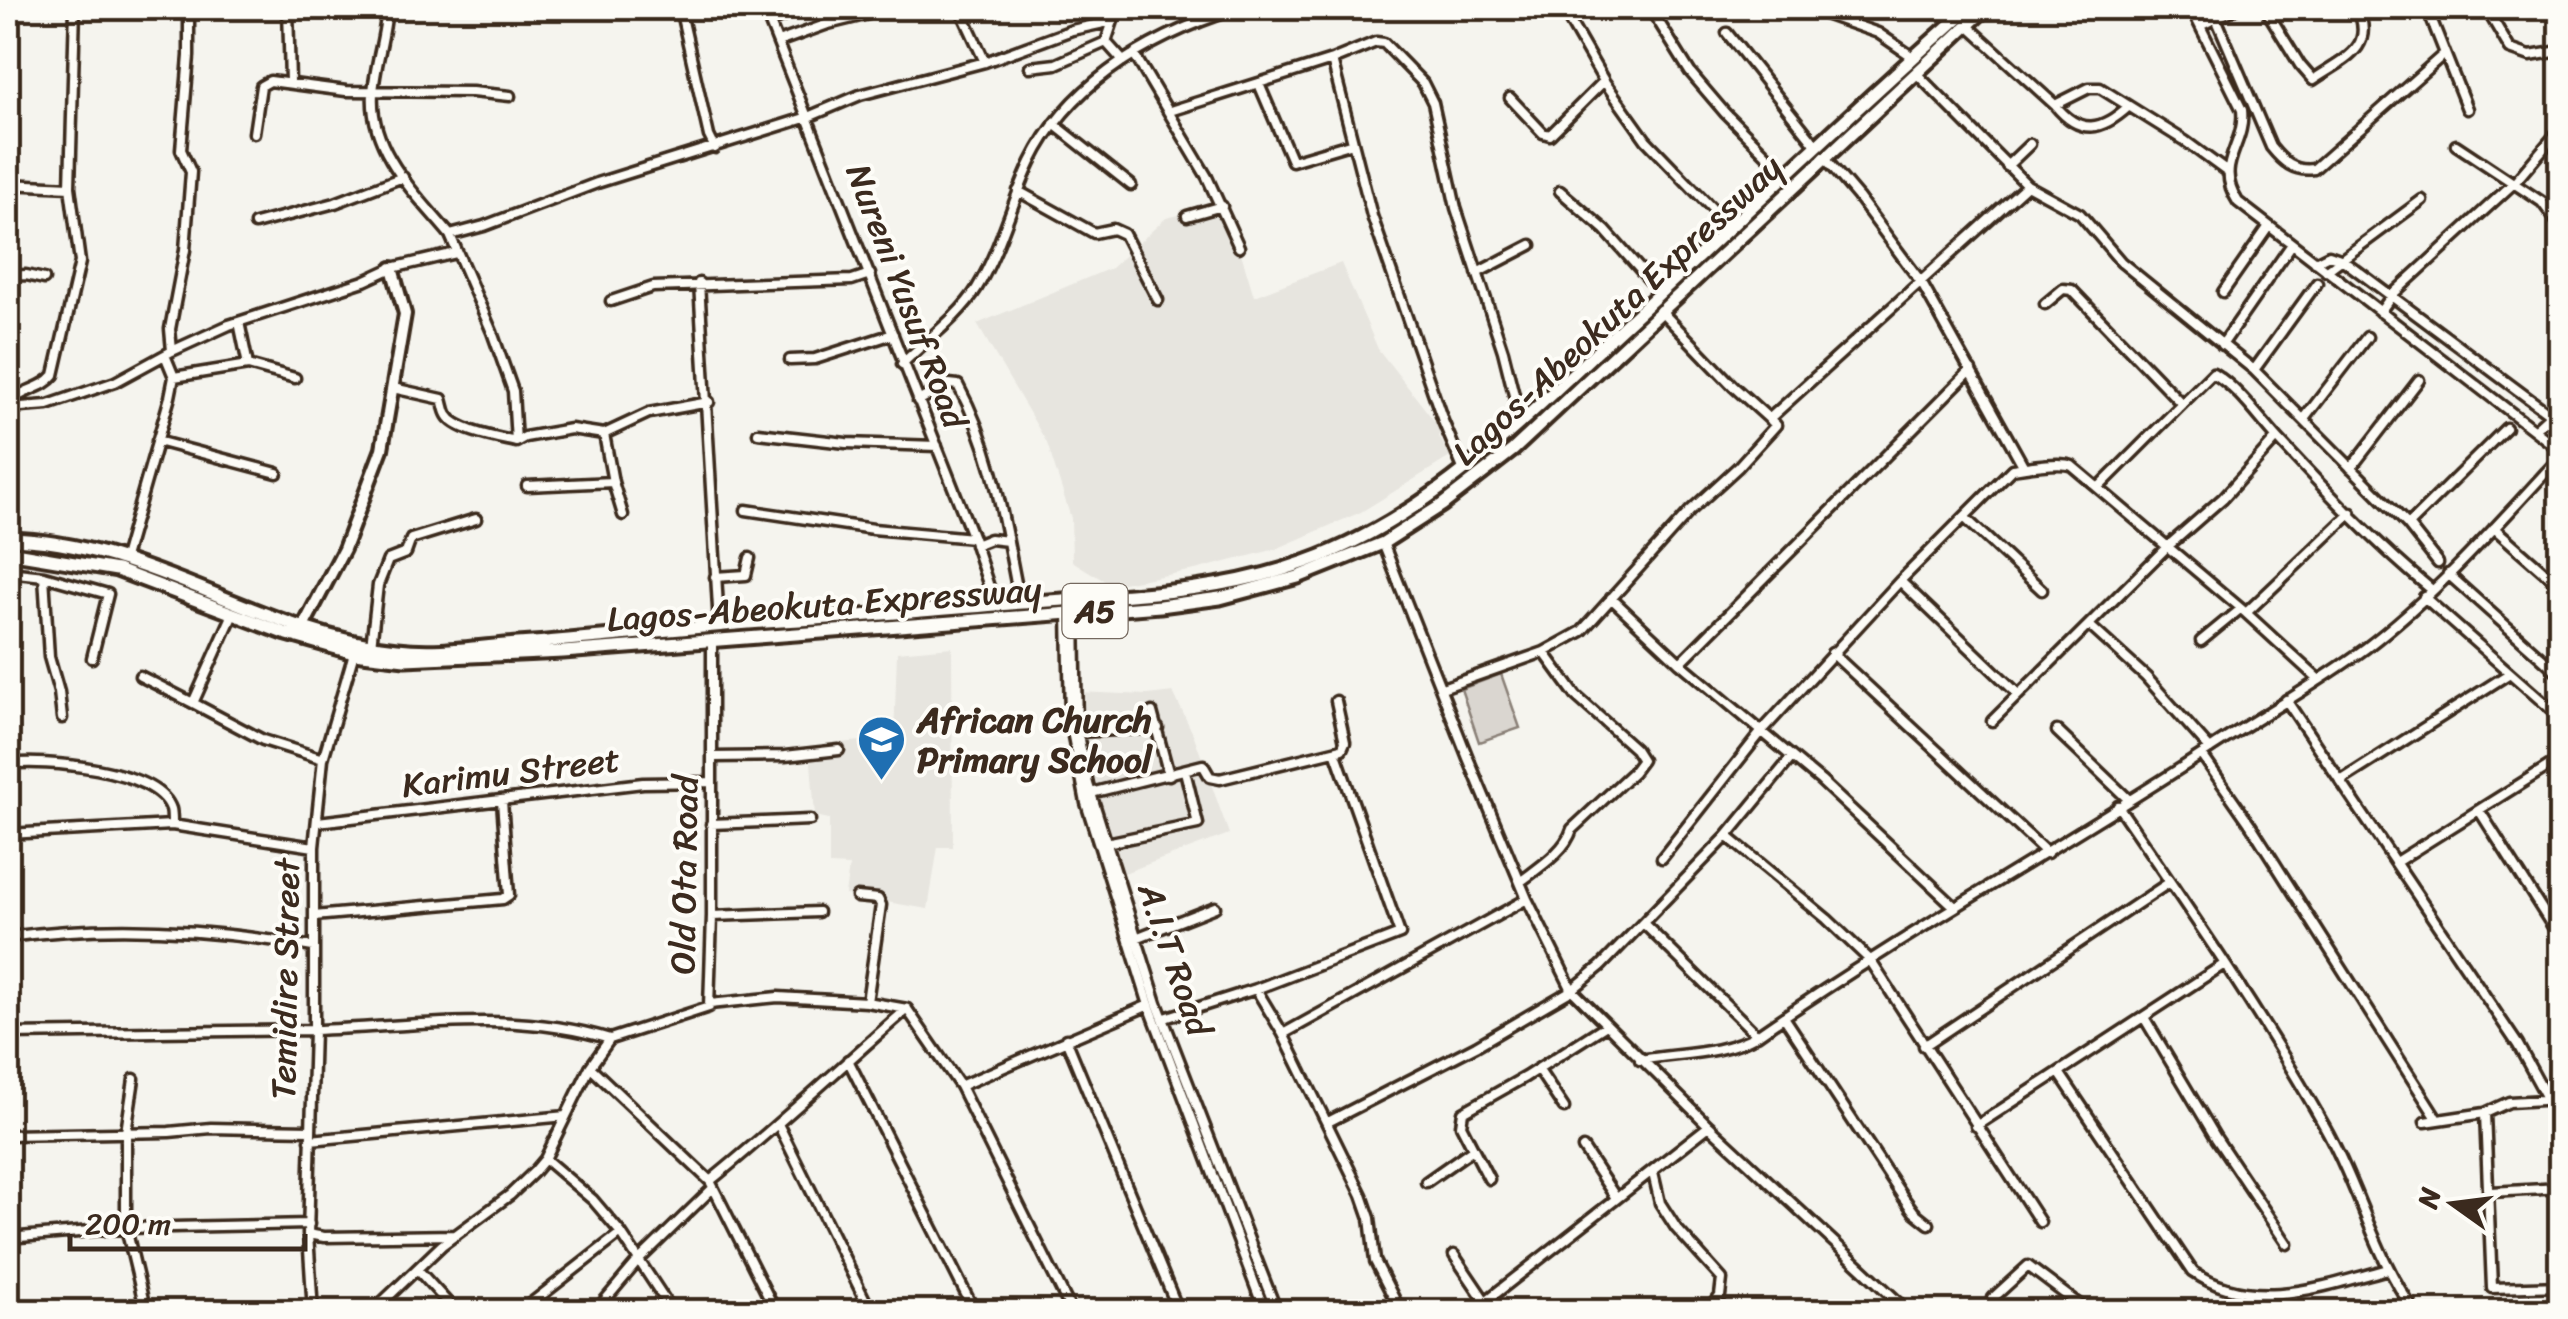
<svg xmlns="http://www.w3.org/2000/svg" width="2568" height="1319" font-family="Sriracha,sans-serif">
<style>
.built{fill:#e7e5df}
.green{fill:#dad6d0;stroke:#8a8077;stroke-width:2.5}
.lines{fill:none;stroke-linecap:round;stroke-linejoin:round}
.minor-casing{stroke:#3b2a1e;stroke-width:15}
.major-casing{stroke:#3b2a1e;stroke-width:18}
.highway-casing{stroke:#3b2a1e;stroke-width:19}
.minor{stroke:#fdfcf7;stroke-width:8}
.major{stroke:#fdfcf7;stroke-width:10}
.highway{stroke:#fdfcf7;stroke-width:11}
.labels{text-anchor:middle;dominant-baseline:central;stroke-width:8;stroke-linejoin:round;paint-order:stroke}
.shield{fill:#fdfcf7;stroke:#75695f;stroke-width:2.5}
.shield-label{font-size:32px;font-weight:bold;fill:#3b2a1e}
.street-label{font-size:35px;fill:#3b2a1e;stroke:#fdfcf7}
.poi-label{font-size:35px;font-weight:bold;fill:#3b2a1e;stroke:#fdfcf7;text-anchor:start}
</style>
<rect width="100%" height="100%" fill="#f5f4ee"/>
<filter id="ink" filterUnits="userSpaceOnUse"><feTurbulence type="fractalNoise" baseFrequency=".01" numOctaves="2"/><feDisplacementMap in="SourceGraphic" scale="20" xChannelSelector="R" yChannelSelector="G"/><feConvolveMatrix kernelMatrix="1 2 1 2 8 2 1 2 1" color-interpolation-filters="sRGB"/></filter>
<g filter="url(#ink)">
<path class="built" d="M 1226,204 L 1254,296 L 1341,263 L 1378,349 L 1443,432 L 1439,436 L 1450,457 L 1361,512 L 1276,549 L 1195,570 L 1111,585 L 1072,561 L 1071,518 L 1047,443 L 977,324 L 1111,268 L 1166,218 Z
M 952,647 L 953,847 L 938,847 L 928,909 L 845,895 L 849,866 L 829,865 L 829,819 L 815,816 L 810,749 L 840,743 L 894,738 L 897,652 Z
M 1077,692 L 1148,695 L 1173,692 L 1194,736 L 1229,834 L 1116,876 L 1080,732 Z"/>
<path class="green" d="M 1501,674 L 1520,728 L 1479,742 L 1461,689 Z"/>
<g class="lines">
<defs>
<path id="minor" d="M 288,8 L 290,82
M 387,8 C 385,37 375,65 373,93 C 369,151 416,194 450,235 L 484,226 L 597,183 L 808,117 L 860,95 L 985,62 L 1072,30 L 1113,21
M 680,8 L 709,136 L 715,148
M 764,8 L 973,538 L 995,605
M 960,8 L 985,62
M 1562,8 L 1604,81 L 1646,140 L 1729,226
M 1650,8 L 1690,72 L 1725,113 L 1786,174
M 1807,8 L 1878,33 L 1913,57
M 2191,8 L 2242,110 C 2246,147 2213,163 2238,202 L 2560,450
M 2265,8 L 2300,65 L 2313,80 C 2342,60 2377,49 2357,8
M 2427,8 L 2467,109
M 2486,8 L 2510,49 L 2530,56 L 2560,51
M 2216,18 L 2271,147 C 2283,162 2294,172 2314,169 L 2444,54
M 1569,20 L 1586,8
M 8,21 L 14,8
M 1113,21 L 1106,42 L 1123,61
M 770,22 L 786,15 L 788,8
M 1967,25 L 2055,105 L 2089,88 L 2100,88 L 2185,141 L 2226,171
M 2200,26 L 2237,8
M 1727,33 L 1816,145
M 778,42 L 828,24 L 893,8
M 1134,54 L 1207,177 L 1239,247
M 1332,60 L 1372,216 L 1443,421 L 1464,471
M 1030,67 L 1056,64 L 1106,42
M 1916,73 L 2027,185 L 2080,214 L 2121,262 L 2254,370
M 1259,84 L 1292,161 L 1353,143
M 1510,98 L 1543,133 L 1550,135 L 1604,81
M 2055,105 C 2080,136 2102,131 2129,106
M 1170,111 L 1332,60 L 1376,42 L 1384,43 L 1423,83 L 1433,103 L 1456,208 L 1503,351 L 1521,423
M 1054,124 L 1131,185
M 254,133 L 261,86 L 270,81 L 346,91 L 472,92 L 510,96
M 2456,145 L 2542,202 L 2560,226
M 1824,157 L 1858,197 L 1921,282 L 2024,467
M 2007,166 L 2030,144
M 8,184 L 70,187
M 1018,191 L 1094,233 L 1113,229 L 1124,234 L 1158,300
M 1560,191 L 1605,230 L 1660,292
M 1187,216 L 1222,206
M 255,224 L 335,203 L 403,177
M 450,235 L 492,332 L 513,391 L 516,442
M 2315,262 L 2329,255 L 2343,260 L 2551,415
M 2326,271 L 2422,200
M 1477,273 L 1531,245
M 8,276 L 26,275 L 44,279
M 699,283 L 719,625
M 2317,283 L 2254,370 L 2408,525 L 2506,428
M 2223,292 L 2269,226
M 611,301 L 653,287 L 852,280 L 870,274
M 2045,304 L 2063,289 L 2072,290 L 2182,404
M 2380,312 L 2393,294 L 2515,182 L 2560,129
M 239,322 L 248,365
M 2222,345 L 2292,244
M 172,351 L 170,329 L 185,250 L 191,172 L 181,150 L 189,56 L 189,8
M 790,360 L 815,359 L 893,334
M 902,364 C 926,340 959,317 977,288 C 1001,248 1011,204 1031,162 C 1071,80 1156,34 1239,8
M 174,377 L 248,365 L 295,378
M 393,388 L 442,399 C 444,404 444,410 447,415 C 456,431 499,438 516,442 L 525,437 L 571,429 L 604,434 L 649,413 L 709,402
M 918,401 L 949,384 L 958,385 C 996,456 1004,525 1020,603
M 8,406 C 20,388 41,391 54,375 L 80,262 L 70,187 L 75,8
M 8,408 L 48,405 L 115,382 L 172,351 L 229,325 L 364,281 L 392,268 L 456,253
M 1769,419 L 2027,185
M 2304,419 L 2367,337
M 2535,429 L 2560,406
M 758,433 L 846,443 L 937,446
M 604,434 L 613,482 L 623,515
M 157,441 L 277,473
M 2351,468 L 2419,380
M 527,486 L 613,482
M 2098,488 L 2213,373 C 2239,389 2258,417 2278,439 C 2326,491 2377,545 2432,590
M 746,510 L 873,529 L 973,538
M 1964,517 L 2042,590
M 2408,525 L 2438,563
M 2494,528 L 2560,586
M 1383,543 L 1468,758 L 1527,899 L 1572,990 L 1709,1126 L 1909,1312
M 975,545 L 990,539 L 1008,541
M 124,558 L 170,397 L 174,377 L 165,355
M 8,572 L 44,576 L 49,657 L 59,692 L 62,718
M 2448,574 L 2560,674
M 44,576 L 108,594 L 92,658
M 715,577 L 746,575 L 750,558
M 1900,581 L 2017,693
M 2424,597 L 2560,717
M 1611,598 L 1680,663 L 1821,781 L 1954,906
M 1068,612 L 1070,721 L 1086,803 L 1149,1005 L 1265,1312
M 1075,613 L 1077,730 L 1088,784 L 1157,1003 L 1277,1312
M 2246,613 L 2351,513
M 233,614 L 193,703 L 263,740 L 323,759
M 2090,626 L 2146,677 L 2210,749
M 2201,641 L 2240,609
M 371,646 L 378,585 L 388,560 L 406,553 L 411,539 L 476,519
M 1832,653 L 2047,853
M 1680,663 L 1971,370
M 140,676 L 193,703
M 1442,688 L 1544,652 L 1582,631 L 1690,511 L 1738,467 L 1776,425 L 1734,387 L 1660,310
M 2286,700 L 2518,1045 L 2547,1098
M 1152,712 L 1169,775
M 1992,721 L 2167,547 L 2223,498 L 2277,438
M 2057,731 L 2129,800
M 1077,732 L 1158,728
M 2202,755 L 2250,824 L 2438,1120
M 713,757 L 785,756 L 839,750
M 8,764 C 43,759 157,768 171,809 C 172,812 172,823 172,825
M 2342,780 L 2510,673
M 1091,793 L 1203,765 L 1210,777 L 1220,779 L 1342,749 L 1345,742 L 1336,701
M 2118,806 C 2190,911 2263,1016 2325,1127 C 2359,1187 2374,1255 2415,1312
M 2479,810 L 2560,938
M 318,822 L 643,783 L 711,782
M 711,824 L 810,820
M 8,834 L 172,825 L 314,847
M 1727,836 L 1827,919 L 1870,960 L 2040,1222
M 1106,843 L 1198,824 L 1185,771
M 1662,858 L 1762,731 L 1900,581 L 2012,469 C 2026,467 2060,461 2072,466 L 2246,613 L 2319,680
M 2396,862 L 2560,759
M 1520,882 C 1538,868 1565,852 1572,829 L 1633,772 L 1642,760 L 1635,749 L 1576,696 L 1544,652
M 857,897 L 878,899 L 881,905 L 867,1002
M 314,916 L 503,899 L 509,895 L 502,801
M 712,916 L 818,912
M 1643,923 L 1757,1035
M 8,937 C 108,923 213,929 313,947
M 1136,938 L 1215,907
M 1256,989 L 1283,1034 L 1362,1195 L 1370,1218 L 1375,1261 L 1401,1312
M 710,1004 L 778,997 L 867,1002 L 907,1009
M 907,1009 L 960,1086 L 1072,1312
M 1784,1017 L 1903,1197 L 1914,1212 L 1929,1224
M 1165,1018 L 1256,989 L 1400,934 L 1335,751
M 2145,1019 L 2216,1138 L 2287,1244
M 8,1034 C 110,1033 212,1032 314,1030 C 414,1027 513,1009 610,1039
M 1283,1034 L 1527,899
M 1066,1039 L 1179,1312
M 1924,1046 L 2170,882
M 848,1060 L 975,1312
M 1640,1060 C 1679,1053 1722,1055 1757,1035 C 1905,932 2063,846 2213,747 C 2264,714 2317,684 2366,648 C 2438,593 2499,523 2560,457
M 590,1067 L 710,1181 L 776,1312
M 1538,1069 L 1564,1108
M 2060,1074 L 2193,1272 C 2252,1313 2325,1286 2388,1269
M 134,1079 L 126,1132 L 126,1228 L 146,1312
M 960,1086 L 1149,1005
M 2485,1113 L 2492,1288 L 2560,1286
M 1328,1122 L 1476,1046 L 1572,990 L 1601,966 L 1727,836 L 1792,757
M 2425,1122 L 2485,1113 L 2509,1102 L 2560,1099
M 779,1126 L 871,1312
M 1976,1126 L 2223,965
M 8,1135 L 169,1132 L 211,1128 L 310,1130
M 310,1140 L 566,1116
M 1583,1148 L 1616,1198
M 545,1159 L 593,1200 L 621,1233 L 673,1312
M 1653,1173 L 1660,1203 L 1676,1228 L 1722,1279 L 1720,1296 L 1709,1312
M 1489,1179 L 1461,1125 L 1463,1112 L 1525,1077 L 1605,1026
M 710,1181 C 778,1126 841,1066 907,1009
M 1426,1182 L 1473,1149
M 2491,1192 L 2560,1188
M 308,1234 L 324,1237 L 456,1235
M 8,1238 L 126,1228 L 309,1224
M 1454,1255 L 1485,1301
M 418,1270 L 456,1312
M 1993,1298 L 2028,1266 L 2089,1312
M 313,1312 L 308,1234 L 314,1030 L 314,847 L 323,759 L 354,653
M 372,1312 L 442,1245 L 510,1195 L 534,1172 L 545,1159 L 590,1067 L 610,1039 L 709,1007 L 712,916 L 712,639
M 520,1312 L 621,1233
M 595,1312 L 638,1261 L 713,1188
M 1472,1312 L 1709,1126"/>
<path id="major" d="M 303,627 L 344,549 L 382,449 L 405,314 L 392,268"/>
<path id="highway" d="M 8,539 C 147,541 261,635 397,649 C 437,654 477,647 518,644 C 606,638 693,626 781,621 C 862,617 942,609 1022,603 C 1118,595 1214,595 1305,562 C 1432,517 1524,418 1621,329 C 1737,222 1850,112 1969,8
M 8,552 L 117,570 L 284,633 L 354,653 L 405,659 L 563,652 L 1160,606 L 1220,598 L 1298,577 L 1383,543 L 1442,505 L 1513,450 L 1986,8"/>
</defs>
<use href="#minor" class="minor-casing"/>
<use href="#major" class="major-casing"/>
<use href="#highway" class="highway-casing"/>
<use href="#minor" class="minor"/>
<use href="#major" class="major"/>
<use href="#highway" class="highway"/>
</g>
</g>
<defs>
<symbol id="school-pin" viewBox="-11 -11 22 30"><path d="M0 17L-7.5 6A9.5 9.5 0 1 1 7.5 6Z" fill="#1f6fb2" stroke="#fdfcf7"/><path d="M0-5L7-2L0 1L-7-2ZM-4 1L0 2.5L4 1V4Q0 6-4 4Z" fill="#fff"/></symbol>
</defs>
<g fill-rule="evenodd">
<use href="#school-pin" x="854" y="712" width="55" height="75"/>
</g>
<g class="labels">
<rect class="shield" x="1062.5" y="584" width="65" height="54" rx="8"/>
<g class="shield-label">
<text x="1095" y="611">A5</text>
</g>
<g class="street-label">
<text transform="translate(907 296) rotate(69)">Nureni Yusuf Road</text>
<text transform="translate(1617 310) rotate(-43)">Lagos-Abeokuta Expressway</text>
<text transform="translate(824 604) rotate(-4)">Lagos-Abeokuta Expressway</text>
<text transform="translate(511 772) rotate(-7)">Karimu Street</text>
<text transform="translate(684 875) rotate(-89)">Old Ota Road</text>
<text transform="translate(1175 959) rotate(71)">A.I.T Road</text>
<text transform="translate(285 979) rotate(-89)">Temidire Street</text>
</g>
<g class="poi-label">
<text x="917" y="720">African Church<tspan x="917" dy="40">Primary School</tspan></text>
</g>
</g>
<rect width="2568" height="1319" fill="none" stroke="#fdfcf7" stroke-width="40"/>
<rect x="20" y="20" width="2528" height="1279" fill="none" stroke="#3b2a1e" stroke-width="4" filter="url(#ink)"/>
<g transform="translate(2453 1204) rotate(284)" stroke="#fdfcf7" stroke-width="8" paint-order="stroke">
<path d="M0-8L18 38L0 25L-18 38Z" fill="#3b2a1e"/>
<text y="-15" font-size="28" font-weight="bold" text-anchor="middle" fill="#3b2a1e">N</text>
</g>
<path d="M70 1234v15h235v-15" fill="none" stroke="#3b2a1e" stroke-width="5"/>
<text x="85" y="1234" font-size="30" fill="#3b2a1e" stroke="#fdfcf7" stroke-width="8" paint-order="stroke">200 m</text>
</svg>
